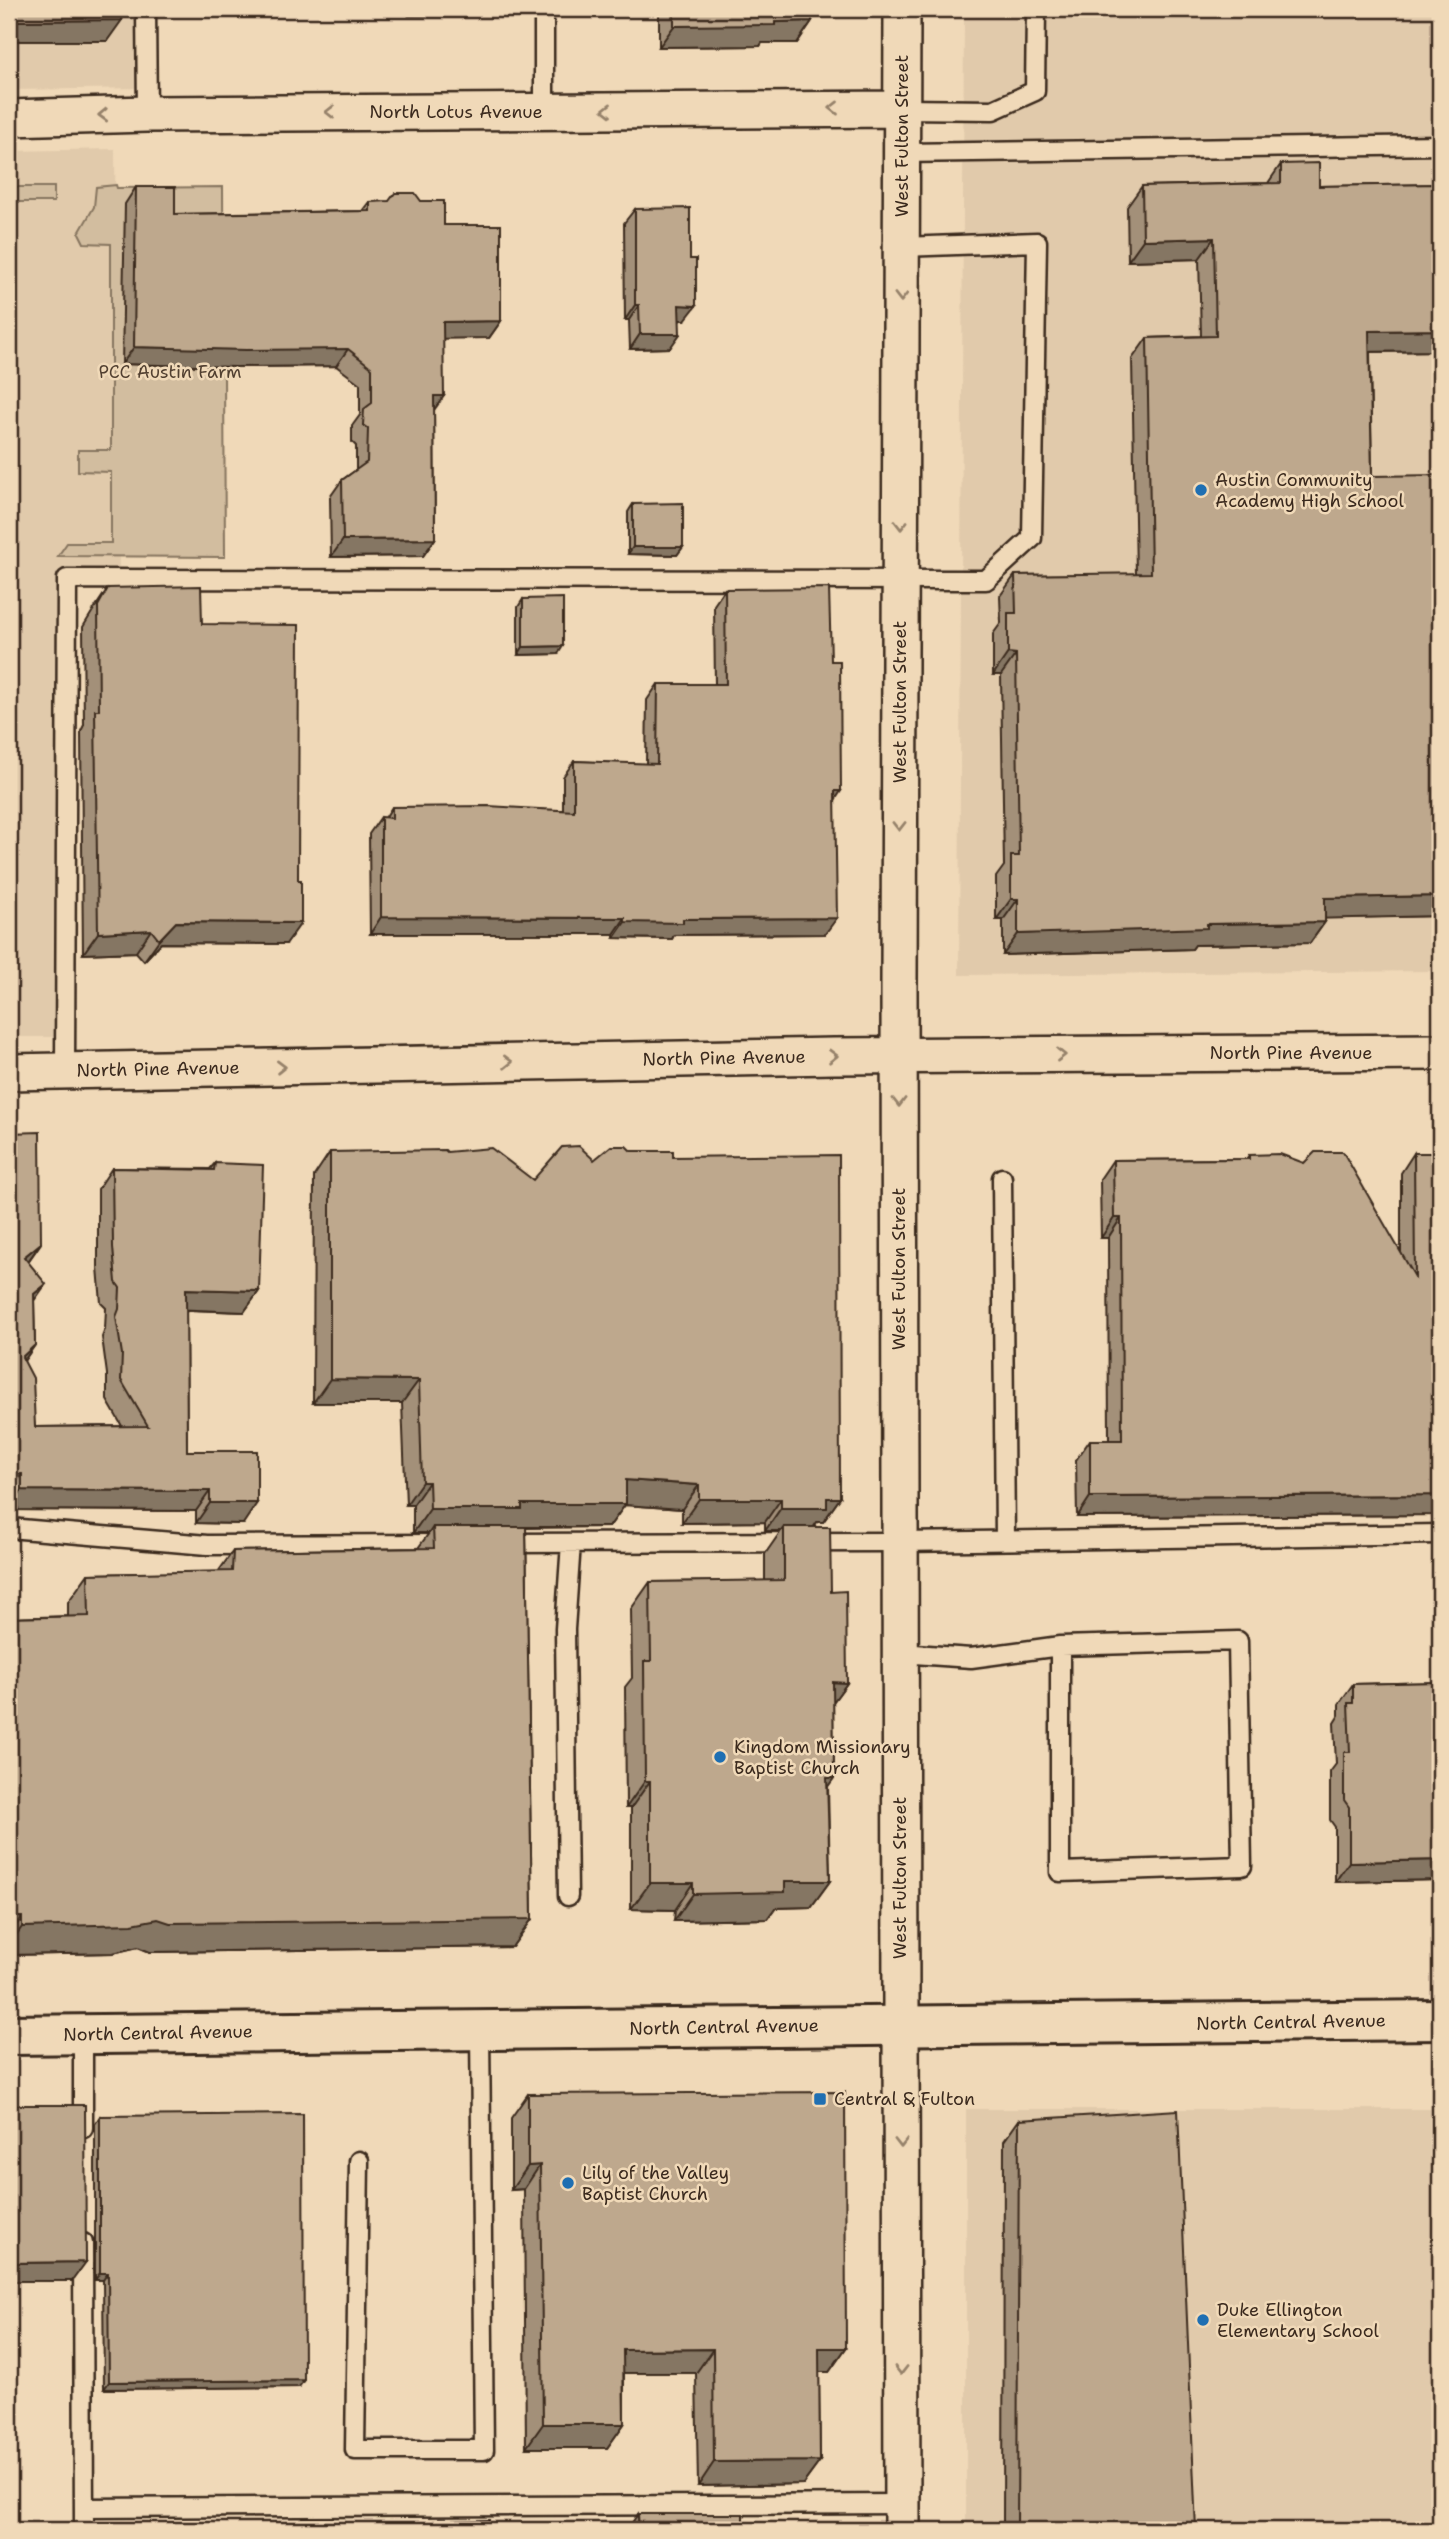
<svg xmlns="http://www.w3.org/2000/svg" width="1449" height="2539" font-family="'Shantell Sans',sans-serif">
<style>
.built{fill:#e1caab}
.green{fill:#d2bd9f;stroke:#86745e;stroke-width:2}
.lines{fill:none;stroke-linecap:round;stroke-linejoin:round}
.service-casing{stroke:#3b2a1e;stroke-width:23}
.minor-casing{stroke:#3b2a1e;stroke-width:40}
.tertiary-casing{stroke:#3b2a1e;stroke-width:44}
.service{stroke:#f0d9b8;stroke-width:18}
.minor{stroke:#f0d9b8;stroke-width:35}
.tertiary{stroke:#f0d9b8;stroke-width:38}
.wall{fill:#a39079;stroke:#3b2a1e;stroke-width:2}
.shaded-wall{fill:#857663;stroke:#3b2a1e;stroke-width:2}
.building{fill:#bea88d;stroke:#3b2a1e;stroke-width:2}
.oneway{stroke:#96826b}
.poi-dot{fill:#1f6fb2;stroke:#f0d9b8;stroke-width:2.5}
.labels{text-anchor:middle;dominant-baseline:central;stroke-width:5;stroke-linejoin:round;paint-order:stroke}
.street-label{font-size:18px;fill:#3b2a1e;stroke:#f0d9b8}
.park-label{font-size:18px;fill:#524031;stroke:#f0d9b8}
.poi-label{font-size:18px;fill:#3b2a1e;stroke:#f0d9b8;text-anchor:start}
</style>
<rect width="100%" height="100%" fill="#f0d9b8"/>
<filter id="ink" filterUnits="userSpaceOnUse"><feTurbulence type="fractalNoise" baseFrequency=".0143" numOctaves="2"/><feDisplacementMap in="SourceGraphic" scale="14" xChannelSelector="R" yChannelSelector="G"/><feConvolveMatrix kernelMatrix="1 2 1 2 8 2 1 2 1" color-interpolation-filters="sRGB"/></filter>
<g filter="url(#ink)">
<path class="built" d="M 9,9 L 146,9 L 147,88 L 9,90 Z
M 964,9 L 1440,9 L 1440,971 L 959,975 Z
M 115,149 L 119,580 L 67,579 L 65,1037 L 9,1037 L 9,151 Z
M 966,2109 L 1440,2109 L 1440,2530 L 966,2530 Z"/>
<path class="green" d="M 116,185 L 117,188 L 223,187 L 225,557 L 58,556 L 67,543 L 111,543 L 111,472 L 78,471 L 78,450 L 111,450 L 111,244 L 84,243 L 79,233 L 94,207 L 96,187 Z
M 9,187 L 54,187 L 54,202 L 9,202 Z"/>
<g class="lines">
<defs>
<path id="service" d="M 146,9 L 147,114
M 544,9 L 544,111
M 903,109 L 993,110 L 1035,91 L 1036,9
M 902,153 L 1440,145
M 65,1071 L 67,579 L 986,580 L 1032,538 L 1037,242 L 902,247
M 1002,1178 L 1005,1540
M 9,1528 L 207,1545 L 443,1544
M 502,1543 L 900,1542 L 1440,1534
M 900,1653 L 971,1658 L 1060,1646 L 1238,1641 L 1242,1866 L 1060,1872 L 1060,1646
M 568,1896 L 565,1629 L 571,1543
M 83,2034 L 83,2128
M 359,2161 L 355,2450 L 484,2450 L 480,2030
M 83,2243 L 84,2530
M 84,2508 L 902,2504"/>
<path id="minor" d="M 9,118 L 147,114 L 903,109
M 9,1072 L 834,1056 L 1440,1052
M 902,2530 L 899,985 L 902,9"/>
<path id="tertiary" d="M 9,2035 L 1440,2020"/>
</defs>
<use href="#service" class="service-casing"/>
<use href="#minor" class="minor-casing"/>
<use href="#tertiary" class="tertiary-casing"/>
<use href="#service" class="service"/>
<use href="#minor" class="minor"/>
<use href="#tertiary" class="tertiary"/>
</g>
<path class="wall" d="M 243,9 L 527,9 L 523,14 L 409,16 L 409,11 L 243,11 Z
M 659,9 L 812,9 L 812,21 L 797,43 L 762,43 L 760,46 L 659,47 Z
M 1281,164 L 1319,186 L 1440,184 L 1440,351 L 1370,352 L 1372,476 L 1440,626 L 1439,626 L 1440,672 L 1440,916 L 1325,918 L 1325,922 L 1310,943 L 1195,945 L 1192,949 L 1003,955 L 1003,920 L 996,920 L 996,877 L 1004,866 L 1001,675 L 993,675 L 993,634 L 1001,623 L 1000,596 L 1015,575 L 1136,574 L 1132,359 L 1147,338 L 1201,336 L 1199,259 L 1128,261 L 1127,207 L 1142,186 L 1268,183 Z
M 136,187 L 175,214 L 363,211 L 370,202 L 421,201 L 444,225 L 501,321 L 489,338 L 443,338 L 434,410 L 435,539 L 423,556 L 331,557 L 330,497 L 342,480 L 356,470 L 356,446 L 352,442 L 352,426 L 360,415 L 360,384 L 336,366 L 235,367 L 122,364 L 125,204 Z
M 635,209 L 685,320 L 680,320 L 670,348 L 630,349 L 629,320 L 625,320 L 624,223 Z
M 633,504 L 683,547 L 677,555 L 628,554 L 628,512 Z
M 108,588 L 202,624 L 286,944 L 161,943 L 144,961 L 136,952 L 83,954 L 81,731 L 84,725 L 83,627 L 94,609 Z
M 725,589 L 835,800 L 825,934 L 674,935 L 672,939 L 614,938 L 614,934 L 370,934 L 369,834 L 381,817 L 385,818 L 392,807 L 563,810 L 563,777 L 574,761 L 646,764 L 647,700 L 658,684 L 715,684 L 714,605 Z
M 523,599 L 558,654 L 518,655 L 518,607 Z
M 9,1133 L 41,1243 L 28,1262 L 34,1301 L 35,1345 L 24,1361 L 35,1427 L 122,1426 L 107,1400 L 107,1374 L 102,1337 L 105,1329 L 106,1308 L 101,1303 L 98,1267 L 98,1189 L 112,1168 L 210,1169 L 215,1163 L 259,1291 L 244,1312 L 186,1310 L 187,1451 L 243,1524 L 196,1523 L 196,1511 L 9,1510 Z
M 631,1151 L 673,1157 L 840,1498 L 823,1522 L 817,1522 L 814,1527 L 831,1592 L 847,1683 L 833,1702 L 834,1778 L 828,1786 L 830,1881 L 811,1907 L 775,1908 L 767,1919 L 674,1921 L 675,1910 L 631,1909 L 631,1808 L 626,1808 L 625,1687 L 632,1678 L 631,1609 L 650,1582 L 765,1581 L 765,1554 L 781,1531 L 765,1531 L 765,1522 L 682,1523 L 682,1509 L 625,1505 L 609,1527 L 526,1528 L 532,1919 L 512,1947 L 150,1952 L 138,1947 L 113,1953 L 9,1955 L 9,1618 L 68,1616 L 68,1602 L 88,1574 L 218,1572 L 233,1551 L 418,1548 L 429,1533 L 413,1533 L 413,1505 L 406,1505 L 402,1403 L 313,1403 L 314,1176 L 330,1152 L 447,1152 L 533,1180 L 594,1160 Z
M 1414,1153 L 1440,1515 L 1077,1517 L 1076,1460 L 1090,1440 L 1109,1440 L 1108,1238 L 1101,1238 L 1100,1179 L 1113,1160 L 1246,1159 L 1249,1155 L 1401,1253 L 1401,1173 Z
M 1440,1682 L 1440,1880 L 1335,1882 L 1335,1827 L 1330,1820 L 1330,1772 L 1336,1764 L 1334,1723 L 1339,1715 L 1339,1704 L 1353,1684 Z
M 528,2094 L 846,2348 L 829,2372 L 819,2372 L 820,2461 L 803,2484 L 698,2486 L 696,2373 L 624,2373 L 624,2424 L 607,2448 L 526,2448 L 524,2189 L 511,2190 L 511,2118 Z
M 100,2116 L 299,2387 L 104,2389 L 103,2280 L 95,2280 L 95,2124 Z
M 1019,2120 L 1196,2530 L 1003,2530 L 1004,2141 Z
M 638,2514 L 639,2530 L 627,2530 Z
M 434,2521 L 489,2530 L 428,2530 Z"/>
<path class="shaded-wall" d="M 245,9 L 411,9 L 409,11 L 243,11 Z
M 414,9 L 527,9 L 523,14 L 409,16 Z
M 122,20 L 107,41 L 9,41 L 9,21 Z
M 812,21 L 797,43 L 762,43 L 760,46 L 659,47 L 674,26 Z
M 1214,238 L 1199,259 L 1128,261 L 1143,240 Z
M 635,305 L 639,305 L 629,320 L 625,320 Z
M 679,305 L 696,306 L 685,320 L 669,320 Z
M 501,321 L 489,338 L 431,339 L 443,322 Z
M 1440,330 L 1440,351 L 1354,352 L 1369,331 Z
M 640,334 L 680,334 L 670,348 L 630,349 Z
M 134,347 L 348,349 L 336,366 L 235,367 L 122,364 Z
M 434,396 L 444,396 L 432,413 Z
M 435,539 L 423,556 L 331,557 L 343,540 Z
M 633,547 L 683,547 L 677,555 L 628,554 Z
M 1440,605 L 1440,626 L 1423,627 L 1438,606 Z
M 563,646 L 558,654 L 518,655 L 523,647 Z
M 1008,653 L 1016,654 L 1001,675 L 993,675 Z
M 835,791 L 841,791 L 830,808 Z
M 1440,896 L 1440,916 L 1310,919 L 1325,898 Z
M 1011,899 L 1018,899 L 1003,920 L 996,920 Z
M 381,917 L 625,918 L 614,934 L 370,934 Z
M 837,918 L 825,934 L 674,935 L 672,939 L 614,938 L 625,922 L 683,919 Z
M 176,922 L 301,923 L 286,944 L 161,943 L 144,961 L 159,940 Z
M 1325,922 L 1310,943 L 1195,945 L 1192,949 L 1003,955 L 1018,934 L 1207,924 Z
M 151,930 L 136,952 L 83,954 L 98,933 Z
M 1114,1218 L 1121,1218 L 1108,1238 L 1101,1238 Z
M 41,1243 L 26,1264 L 24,1257 Z
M 46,1284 L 31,1305 L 34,1294 Z
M 186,1289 L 259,1291 L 244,1312 L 172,1309 Z
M 35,1345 L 21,1365 L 22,1357 Z
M 330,1379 L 419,1380 L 402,1403 L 313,1403 Z
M 9,1474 L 22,1474 L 9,1493 Z
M 626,1480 L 699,1485 L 682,1509 L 625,1505 L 609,1527 L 433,1527 L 429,1533 L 413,1533 L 430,1509 L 522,1504 Z
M 422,1482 L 429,1482 L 413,1505 L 406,1505 Z
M 22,1490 L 210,1491 L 196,1511 L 9,1510 L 9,1508 Z
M 1440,1495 L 1440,1515 L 1077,1517 L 1090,1497 Z
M 827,1498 L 840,1498 L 823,1522 L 817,1522 L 811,1531 L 784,1527 L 781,1531 L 765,1531 L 781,1508 Z
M 699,1499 L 781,1499 L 765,1522 L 682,1523 Z
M 210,1503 L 257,1503 L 243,1524 L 196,1523 Z
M 833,1682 L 847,1683 L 828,1709 Z
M 827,1778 L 834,1778 L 815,1805 Z
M 645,1781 L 650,1781 L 631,1808 L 626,1808 Z
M 1440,1860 L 1440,1880 L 1335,1882 L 1349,1862 Z
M 785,1881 L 830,1881 L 811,1907 L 775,1908 L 767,1919 L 674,1921 L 693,1894 Z
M 650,1883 L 693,1883 L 675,1910 L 631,1909 Z
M 9,1917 L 22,1917 L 9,1936 Z
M 158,1919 L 532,1919 L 512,1947 L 150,1952 L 138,1947 L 113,1953 L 9,1955 L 9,1945 L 22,1927 Z
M 540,2165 L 524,2189 L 511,2190 L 528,2166 Z
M 86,2262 L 72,2281 L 9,2281 L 9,2263 Z
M 100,2273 L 108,2273 L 103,2280 L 95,2280 Z
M 819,2348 L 846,2348 L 829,2372 L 802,2372 Z
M 713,2349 L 696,2373 L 607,2373 L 623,2350 Z
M 304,2380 L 299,2387 L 104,2389 L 109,2382 Z
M 543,2424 L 624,2424 L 607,2448 L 526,2448 Z
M 820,2461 L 803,2484 L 698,2486 L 714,2462 Z"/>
<path class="building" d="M 9,9 L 122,9 L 122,20 L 9,21 Z
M 674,9 L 812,9 L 812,21 L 775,22 L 775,25 L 674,26 Z
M 1319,163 L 1319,186 L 1440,184 L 1440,330 L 1369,331 L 1372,476 L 1440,475 L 1440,605 L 1438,606 L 1440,672 L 1440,896 L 1325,898 L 1325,922 L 1207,924 L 1207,928 L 1018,934 L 1018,899 L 1011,899 L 1011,856 L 1019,856 L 1016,654 L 1008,653 L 1008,613 L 1016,613 L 1015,575 L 1151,573 L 1147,338 L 1216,336 L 1214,238 L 1143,240 L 1142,186 L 1281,183 L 1281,164 Z
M 136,187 L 175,187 L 175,214 L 370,211 L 370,202 L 389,201 L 395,193 L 415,193 L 421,201 L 444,201 L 444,225 L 501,225 L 501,321 L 443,322 L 444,396 L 434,396 L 435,539 L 343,540 L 342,480 L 367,462 L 368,429 L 363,425 L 364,409 L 372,403 L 372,368 L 348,349 L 246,350 L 134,347 Z
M 690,208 L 690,259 L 696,259 L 696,306 L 679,305 L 680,334 L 640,334 L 639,305 L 635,305 L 635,209 Z
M 683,503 L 683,547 L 633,547 L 633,504 Z
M 201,586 L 202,624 L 299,625 L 298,880 L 301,880 L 301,923 L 176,922 L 159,940 L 151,930 L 98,933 L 95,710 L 99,710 L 98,606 L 108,588 Z
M 829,588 L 831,661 L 840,661 L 841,791 L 835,791 L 837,918 L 683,919 L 683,923 L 625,922 L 625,918 L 381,917 L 381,817 L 392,818 L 392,807 L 488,806 L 574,811 L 574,761 L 657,764 L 658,684 L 726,684 L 725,589 Z
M 563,598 L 563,646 L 523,647 L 523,599 Z
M 40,1132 L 41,1243 L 24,1257 L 46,1284 L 34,1294 L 35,1345 L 22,1357 L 33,1378 L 35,1427 L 148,1426 L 121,1380 L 122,1354 L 116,1317 L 119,1309 L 120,1288 L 116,1282 L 113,1247 L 112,1168 L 214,1170 L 215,1163 L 263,1165 L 259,1291 L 186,1289 L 187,1451 L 257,1451 L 257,1503 L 210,1503 L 210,1491 L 22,1490 L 22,1474 L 9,1474 L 9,1133 Z
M 579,1146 L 594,1160 L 611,1146 L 626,1146 L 631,1151 L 673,1151 L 673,1157 L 839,1155 L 840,1498 L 827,1498 L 827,1508 L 781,1508 L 781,1499 L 699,1499 L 699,1485 L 626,1480 L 626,1504 L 522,1504 L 522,1509 L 430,1509 L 429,1482 L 422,1482 L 419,1380 L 330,1379 L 330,1152 L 445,1150 L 447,1152 L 491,1148 L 533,1180 L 562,1147 Z
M 1315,1152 L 1343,1152 L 1415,1277 L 1414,1153 L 1440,1153 L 1440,1495 L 1090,1497 L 1090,1440 L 1122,1440 L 1121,1218 L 1114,1218 L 1113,1160 L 1249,1159 L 1249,1155 L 1280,1154 L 1304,1163 Z
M 433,1527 L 526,1527 L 532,1919 L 170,1923 L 158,1919 L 132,1924 L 22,1927 L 22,1917 L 9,1917 L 9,1618 L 89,1616 L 88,1574 L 232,1571 L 233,1551 L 434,1548 Z
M 784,1527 L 830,1527 L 831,1592 L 846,1591 L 847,1683 L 833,1682 L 834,1778 L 827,1778 L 830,1881 L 785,1881 L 785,1892 L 693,1894 L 693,1883 L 650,1883 L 650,1781 L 645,1781 L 644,1661 L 651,1661 L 650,1582 L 784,1580 Z
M 1440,1682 L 1440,1860 L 1349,1862 L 1349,1807 L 1344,1800 L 1344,1752 L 1350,1752 L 1348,1703 L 1353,1703 L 1353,1684 Z
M 845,2092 L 846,2348 L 819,2348 L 820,2461 L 714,2462 L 713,2349 L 623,2350 L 624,2424 L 543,2424 L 540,2165 L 528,2166 L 528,2094 Z
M 9,2105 L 85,2105 L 86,2262 L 9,2263 Z
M 1178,2110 L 1196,2530 L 1017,2530 L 1019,2120 Z
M 303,2114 L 304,2380 L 109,2382 L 108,2273 L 100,2273 L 100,2116 Z
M 638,2514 L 743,2514 L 743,2530 L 639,2530 Z
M 489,2520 L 489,2530 L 434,2530 L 434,2521 Z"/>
<defs><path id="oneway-chevron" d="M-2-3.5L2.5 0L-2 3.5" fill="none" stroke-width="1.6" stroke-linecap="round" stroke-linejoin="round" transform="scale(1.75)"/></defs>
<g class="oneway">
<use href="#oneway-chevron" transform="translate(834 108) rotate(180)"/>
<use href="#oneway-chevron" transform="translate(607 110) rotate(180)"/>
<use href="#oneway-chevron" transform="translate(330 112) rotate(180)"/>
<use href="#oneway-chevron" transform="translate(103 115) rotate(178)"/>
<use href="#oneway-chevron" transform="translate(901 297) rotate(90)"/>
<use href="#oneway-chevron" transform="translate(901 525) rotate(90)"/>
<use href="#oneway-chevron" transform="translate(899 826) rotate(90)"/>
<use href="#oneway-chevron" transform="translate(1061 1055)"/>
<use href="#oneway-chevron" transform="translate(833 1056) rotate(-1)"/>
<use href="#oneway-chevron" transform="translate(508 1062) rotate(-1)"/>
<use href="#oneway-chevron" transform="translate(281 1067) rotate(-1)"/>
<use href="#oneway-chevron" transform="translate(899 1102) rotate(90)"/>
<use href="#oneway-chevron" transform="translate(901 2143) rotate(90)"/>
<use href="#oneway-chevron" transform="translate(901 2370) rotate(90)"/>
</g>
</g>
<g class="poi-dot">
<circle cx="1201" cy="490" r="7"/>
<circle cx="720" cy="1757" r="7"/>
<rect x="813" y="2092" width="14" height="14" rx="3.5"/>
<circle cx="568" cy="2183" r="7"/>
<circle cx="1203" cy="2320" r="7"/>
</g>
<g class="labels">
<g class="street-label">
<text x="456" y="112">North Lotus Avenue</text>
<text transform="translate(902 136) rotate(-90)">West Fulton Street</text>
<text transform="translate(900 702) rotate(-90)">West Fulton Street</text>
<text x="1291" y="1053">North Pine Avenue</text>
<text transform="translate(724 1058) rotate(-1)">North Pine Avenue</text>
<text transform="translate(158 1069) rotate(-1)">North Pine Avenue</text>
<text transform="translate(899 1269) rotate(-90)">West Fulton Street</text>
<text transform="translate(900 1878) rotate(-90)">West Fulton Street</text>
<text transform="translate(1291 2022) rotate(-1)">North Central Avenue</text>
<text transform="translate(724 2027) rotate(-1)">North Central Avenue</text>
<text transform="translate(158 2033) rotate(-1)">North Central Avenue</text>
</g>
<g class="park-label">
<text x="170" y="372">PCC Austin Farm</text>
</g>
<g class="poi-label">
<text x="1215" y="480">Austin Community<tspan x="1215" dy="21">Academy High School</tspan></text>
<text x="734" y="1747">Kingdom Missionary<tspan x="734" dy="21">Baptist Church</tspan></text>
<text x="834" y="2099">Central &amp; Fulton</text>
<text x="582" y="2173">Lily of the Valley<tspan x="582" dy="21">Baptist Church</tspan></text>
<text x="1217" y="2310">Duke Ellington<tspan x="1217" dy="21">Elementary School</tspan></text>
</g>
</g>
<rect width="1449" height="2539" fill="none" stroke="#f0d9b8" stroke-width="35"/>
<rect x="18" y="18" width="1414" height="2504" fill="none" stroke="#3b2a1e" stroke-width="2.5" filter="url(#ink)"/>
</svg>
